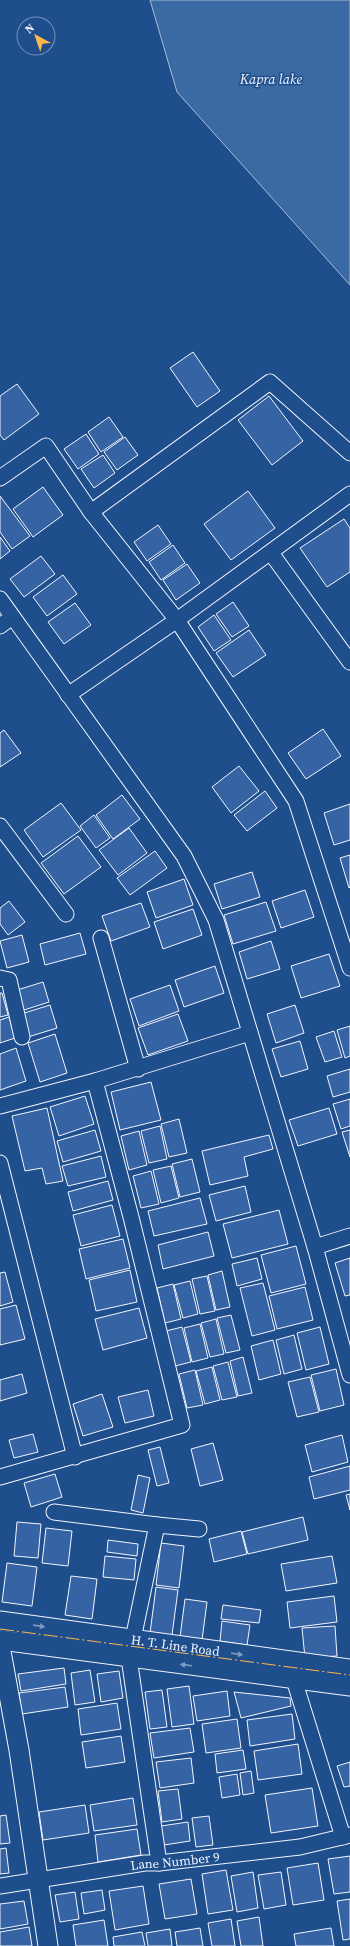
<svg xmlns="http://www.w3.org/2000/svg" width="350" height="1946" font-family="'Source Serif 4',serif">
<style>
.water{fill:#3b69a3;stroke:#a8bbd7}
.building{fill:#3563a3;stroke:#f2f6ff}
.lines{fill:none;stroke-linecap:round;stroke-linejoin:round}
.minor-casing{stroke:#f2f6ff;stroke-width:17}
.tertiary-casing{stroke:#f2f6ff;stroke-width:21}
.minor{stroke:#1f4e8c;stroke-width:15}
.tertiary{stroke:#1f4e8c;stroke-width:19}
.power{stroke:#ffb74d;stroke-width:1;stroke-dasharray:14 3 2 3;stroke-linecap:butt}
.oneway{fill:#7e9ac0}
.labels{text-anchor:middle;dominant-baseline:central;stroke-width:3;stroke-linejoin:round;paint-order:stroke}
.street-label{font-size:13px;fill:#f2f6ff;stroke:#1f4e8c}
.water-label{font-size:14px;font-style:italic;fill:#f2f6ff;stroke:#1f4e8c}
</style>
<rect width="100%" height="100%" fill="#1f4e8c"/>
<path class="water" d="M 150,0 L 350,0 L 350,285 L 177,92 Z"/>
<path class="building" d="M 193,352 L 220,391 L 197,407 L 170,368 Z
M 17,384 L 39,414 L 4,440 L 0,435 L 0,396 Z
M 269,396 L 303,441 L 272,465 L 238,420 Z
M 109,417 L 123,437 L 101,452 L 88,432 Z
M 86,434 L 99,454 L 78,469 L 64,449 Z
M 125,437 L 138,455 L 117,470 L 104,452 Z
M 103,455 L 115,473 L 94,488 L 81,469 Z
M 43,487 L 63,515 L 33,537 L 13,509 Z
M 248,491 L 275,528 L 231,560 L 204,524 Z
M 0,496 L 30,536 L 12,549 L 0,532 Z
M 344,519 L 350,528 L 350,572 L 327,587 L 300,548 Z
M 158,525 L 171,544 L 147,561 L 134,542 Z
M 0,537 L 10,551 L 0,559 Z
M 173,545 L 185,563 L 161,580 L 149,562 Z
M 41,556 L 55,574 L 24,597 L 10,579 Z
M 187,564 L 200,583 L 176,600 L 163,580 Z
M 63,575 L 77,594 L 47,616 L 33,597 Z
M 233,602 L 249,626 L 232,637 L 216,614 Z
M 75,603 L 91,625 L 64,644 L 48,622 Z
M 214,615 L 231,640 L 214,651 L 198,627 Z
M 249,630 L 266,655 L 233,677 L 216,653 Z
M 323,729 L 341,756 L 306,779 L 288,753 Z
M 4,730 L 21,753 L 0,767 L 0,733 Z
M 239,766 L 259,791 L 231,813 L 212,787 Z
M 265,791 L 277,808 L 247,831 L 234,815 Z
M 122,795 L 140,819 L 113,839 L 96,815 Z
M 61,803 L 81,830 L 43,857 L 24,830 Z
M 350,804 L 350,840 L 334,845 L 324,813 Z
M 94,815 L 110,838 L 96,848 L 80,826 Z
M 129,828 L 147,853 L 118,875 L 99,850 Z
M 78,836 L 101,867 L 64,894 L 41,863 Z
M 155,851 L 167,868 L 130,895 L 117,878 Z
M 350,855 L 350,887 L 349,888 L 340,858 Z
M 252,872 L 260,897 L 222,909 L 214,884 Z
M 184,879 L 193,905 L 156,918 L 147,892 Z
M 305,890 L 314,917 L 281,928 L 272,901 Z
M 9,901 L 25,922 L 8,935 L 0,924 L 0,908 Z
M 266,902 L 276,931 L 233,944 L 224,915 Z
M 141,903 L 150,927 L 111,941 L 102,916 Z
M 193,909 L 202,935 L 163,949 L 154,922 Z
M 80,933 L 86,954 L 45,965 L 40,944 Z
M 22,935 L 29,962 L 7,968 L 0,941 Z
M 271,941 L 280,969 L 247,979 L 239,952 Z
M 329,954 L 340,986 L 301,998 L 291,966 Z
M 215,966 L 224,993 L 184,1007 L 175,980 Z
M 43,982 L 49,1002 L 21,1011 L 14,991 Z
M 170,985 L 179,1011 L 139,1026 L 130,999 Z
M 0,993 L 2,993 L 8,1015 L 0,1017 Z
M 50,1005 L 57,1028 L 28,1037 L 21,1014 Z
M 295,1005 L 304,1033 L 276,1043 L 267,1014 Z
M 178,1014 L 188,1041 L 148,1055 L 138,1028 Z
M 9,1017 L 15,1038 L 0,1043 L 0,1020 Z
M 350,1026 L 350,1056 L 345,1058 L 337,1030 Z
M 334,1031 L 342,1057 L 325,1062 L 316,1037 Z
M 55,1034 L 67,1073 L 40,1082 L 28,1043 Z
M 300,1041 L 308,1069 L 281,1077 L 272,1049 Z
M 16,1048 L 26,1081 L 0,1090 L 0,1054 Z
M 350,1069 L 350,1092 L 333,1097 L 327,1076 Z
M 151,1082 L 161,1120 L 120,1130 L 111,1092 Z
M 85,1096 L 94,1124 L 59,1136 L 50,1107 Z
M 350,1099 L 350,1126 L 341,1129 L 333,1104 Z
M 47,1108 L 63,1181 L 46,1184 L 42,1168 L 25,1171 L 12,1116 Z
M 329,1108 L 337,1134 L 298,1146 L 289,1120 Z
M 179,1119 L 187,1153 L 169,1157 L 161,1124 Z
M 160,1126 L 167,1159 L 149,1163 L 141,1131 Z
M 95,1130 L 101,1151 L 63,1162 L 57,1141 Z
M 350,1130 L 350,1157 L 342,1132 Z
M 139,1131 L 147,1165 L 129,1170 L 121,1136 Z
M 269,1135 L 273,1149 L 244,1157 L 248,1176 L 210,1185 L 202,1151 Z
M 101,1156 L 106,1177 L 68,1186 L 62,1166 Z
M 192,1159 L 200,1192 L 180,1197 L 172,1164 Z
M 171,1166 L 179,1198 L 161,1203 L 153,1170 Z
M 151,1171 L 159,1204 L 141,1208 L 133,1176 Z
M 108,1181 L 113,1200 L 73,1211 L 68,1192 Z
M 245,1186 L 251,1212 L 216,1221 L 209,1195 Z
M 200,1198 L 207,1224 L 154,1236 L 148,1211 Z
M 112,1205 L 120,1236 L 81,1246 L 73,1215 Z
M 279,1210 L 288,1244 L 232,1258 L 223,1224 Z
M 208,1232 L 214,1256 L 163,1269 L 158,1245 Z
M 123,1239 L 130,1268 L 86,1279 L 79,1249 Z
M 296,1246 L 306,1284 L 271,1293 L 261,1255 Z
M 257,1258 L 262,1279 L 237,1286 L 232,1264 Z
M 350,1258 L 350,1295 L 345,1296 L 335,1263 Z
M 130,1270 L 137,1302 L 96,1311 L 89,1280 Z
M 222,1271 L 230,1307 L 216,1310 L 208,1275 Z
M 5,1272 L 13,1302 L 0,1306 L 0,1273 Z
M 207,1276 L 215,1311 L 200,1314 L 192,1279 Z
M 190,1281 L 198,1314 L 183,1318 L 174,1285 Z
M 263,1283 L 275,1330 L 252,1336 L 240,1288 Z
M 173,1284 L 181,1319 L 165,1323 L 157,1288 Z
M 305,1287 L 313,1320 L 277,1329 L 269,1296 Z
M 16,1305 L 25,1339 L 0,1345 L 0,1309 Z
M 139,1308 L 147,1338 L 103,1350 L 95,1319 Z
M 231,1315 L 240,1350 L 226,1353 L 217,1318 Z
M 216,1319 L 224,1354 L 210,1357 L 201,1323 Z
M 200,1324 L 208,1358 L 192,1362 L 184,1328 Z
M 182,1327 L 191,1362 L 175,1366 L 166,1331 Z
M 320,1327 L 329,1364 L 306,1370 L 297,1333 Z
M 294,1335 L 302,1369 L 284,1374 L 276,1340 Z
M 273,1340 L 281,1374 L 259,1380 L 251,1346 Z
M 243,1357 L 252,1393 L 238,1396 L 230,1361 Z
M 228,1362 L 237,1397 L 222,1400 L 213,1366 Z
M 212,1367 L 220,1400 L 205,1404 L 196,1371 Z
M 336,1369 L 344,1405 L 320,1411 L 311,1375 Z
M 195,1370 L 203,1405 L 187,1408 L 179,1374 Z
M 22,1374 L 27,1393 L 0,1401 L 0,1380 Z
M 310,1377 L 319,1412 L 297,1417 L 288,1382 Z
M 148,1390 L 154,1416 L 125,1423 L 118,1397 Z
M 102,1394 L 113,1427 L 83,1436 L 73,1404 Z
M 33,1434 L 38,1452 L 14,1458 L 9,1440 Z
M 342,1435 L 348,1462 L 312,1472 L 305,1445 Z
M 213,1443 L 223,1480 L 200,1486 L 191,1449 Z
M 160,1447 L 169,1483 L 157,1486 L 148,1450 Z
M 350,1466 L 350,1490 L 314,1499 L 309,1477 Z
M 55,1474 L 62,1497 L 31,1507 L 24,1483 Z
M 138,1475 L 150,1478 L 143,1513 L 131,1510 Z
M 350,1494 L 350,1510 L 346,1495 Z
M 303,1517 L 308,1540 L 248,1554 L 242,1532 Z
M 17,1522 L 41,1524 L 38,1558 L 14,1556 Z
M 46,1528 L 72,1531 L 68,1566 L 42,1563 Z
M 241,1531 L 247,1554 L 214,1562 L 209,1539 Z
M 108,1540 L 138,1544 L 137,1556 L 107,1552 Z
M 161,1543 L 184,1546 L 179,1588 L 156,1585 Z
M 105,1556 L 136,1559 L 134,1580 L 103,1577 Z
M 332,1556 L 337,1583 L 286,1591 L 281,1564 Z
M 7,1563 L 37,1567 L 32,1606 L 2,1602 Z
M 71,1576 L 97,1579 L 92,1619 L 65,1615 Z
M 156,1587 L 178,1590 L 172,1635 L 150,1633 Z
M 334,1596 L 337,1622 L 290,1628 L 287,1602 Z
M 185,1599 L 207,1602 L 202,1640 L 180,1637 Z
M 223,1605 L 261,1610 L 259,1623 L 221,1619 Z
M 222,1621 L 250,1625 L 247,1645 L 220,1641 Z
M 335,1626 L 337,1656 L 305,1658 L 302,1628 Z
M 64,1668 L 66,1684 L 21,1691 L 18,1674 Z
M 90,1670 L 95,1702 L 75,1705 L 71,1673 Z
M 119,1671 L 123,1698 L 101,1702 L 97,1674 Z
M 189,1686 L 194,1724 L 172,1727 L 167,1689 Z
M 65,1687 L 68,1707 L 22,1714 L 19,1693 Z
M 162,1690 L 167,1727 L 150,1729 L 145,1692 Z
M 227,1691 L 230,1716 L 197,1721 L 193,1696 Z
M 234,1692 L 290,1698 L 291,1706 L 241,1718 Z
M 117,1703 L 121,1729 L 81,1735 L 78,1709 Z
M 292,1714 L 295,1739 L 250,1746 L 247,1720 Z
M 237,1719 L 241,1748 L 206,1753 L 202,1724 Z
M 190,1728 L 194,1752 L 154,1758 L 150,1733 Z
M 121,1736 L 125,1762 L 86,1768 L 82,1742 Z
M 298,1744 L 302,1774 L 258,1780 L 254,1751 Z
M 243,1750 L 246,1769 L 217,1773 L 215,1754 Z
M 191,1758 L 194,1783 L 160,1788 L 156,1762 Z
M 350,1762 L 350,1786 L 344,1787 L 337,1766 Z
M 251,1771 L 254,1793 L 243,1795 L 240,1773 Z
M 237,1774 L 240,1795 L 222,1798 L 219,1777 Z
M 312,1788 L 318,1826 L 271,1833 L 265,1795 Z
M 178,1789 L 182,1819 L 162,1822 L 158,1791 Z
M 133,1798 L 137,1825 L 94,1831 L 90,1805 Z
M 85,1805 L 89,1833 L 43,1840 L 39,1812 Z
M 6,1815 L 10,1843 L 0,1844 L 0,1816 Z
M 209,1816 L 213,1845 L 196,1847 L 192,1818 Z
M 188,1822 L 190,1841 L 164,1845 L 161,1826 Z
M 137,1829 L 141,1855 L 98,1862 L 95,1835 Z
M 6,1848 L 9,1873 L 0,1874 L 0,1849 Z
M 350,1856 L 350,1892 L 334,1894 L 328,1859 Z
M 318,1863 L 324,1900 L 293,1905 L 287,1868 Z
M 226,1870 L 233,1910 L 208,1914 L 202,1874 Z
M 253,1872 L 258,1908 L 237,1912 L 231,1876 Z
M 281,1872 L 286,1905 L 264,1909 L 258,1875 Z
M 191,1879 L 197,1914 L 165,1919 L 159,1884 Z
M 143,1886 L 149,1924 L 115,1930 L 109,1891 Z
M 102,1890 L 105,1910 L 84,1914 L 81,1893 Z
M 75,1892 L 79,1919 L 60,1922 L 55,1895 Z
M 350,1899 L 350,1939 L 343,1940 L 337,1901 Z
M 24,1901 L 28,1924 L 0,1929 L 0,1904 Z
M 259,1917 L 263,1946 L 241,1946 L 237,1921 Z
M 231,1919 L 235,1946 L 212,1946 L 208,1923 Z
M 104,1920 L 108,1946 L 76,1946 L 73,1925 Z
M 29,1927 L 32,1946 L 0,1946 L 0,1932 Z
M 200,1928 L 203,1946 L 177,1946 L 175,1932 Z
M 331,1928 L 334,1946 L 296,1946 L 294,1934 Z
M 170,1929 L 172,1946 L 148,1946 L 146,1933 Z
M 142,1932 L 145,1946 L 114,1946 L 113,1937 Z"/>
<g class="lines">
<defs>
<g id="minor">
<path d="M 0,478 L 46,446 L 91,512 L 177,620 L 296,801 L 350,968"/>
<path d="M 91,512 L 270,382 L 350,453"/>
<path d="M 271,553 L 350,662"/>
<path d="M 0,599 L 184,856 L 216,920 L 315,1247 L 350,1375"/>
<path d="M 0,626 L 12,617"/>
<path d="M 68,695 L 177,620 L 350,494"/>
<path d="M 0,826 L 66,914"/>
<path d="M 101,938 L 138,1069"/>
<path d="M 0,978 L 9,980 L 22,1037"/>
<path d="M 0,1106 L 95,1081 L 250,1033"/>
<path d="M 0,1163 L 75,1457"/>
<path d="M 315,1247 L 350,1236"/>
<path d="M 0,1477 L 182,1425 L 131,1217 L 95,1081"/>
<path d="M 54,1512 L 157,1525"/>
<path d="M 291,1670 L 343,1837"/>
<path d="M 159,1863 L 129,1658 L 157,1525 L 199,1529"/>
<path id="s1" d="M 0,1886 L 145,1863 L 159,1863 L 300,1847 L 350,1835"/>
</g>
<g id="tertiary">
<path id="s2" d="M 0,1621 L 350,1669"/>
<path d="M 0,1640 L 350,1686"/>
<path d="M 0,1646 L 19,1750 L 48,1946"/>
</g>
</defs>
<use href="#minor" class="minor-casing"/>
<use href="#tertiary" class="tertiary-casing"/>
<use href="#minor" class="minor"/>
<use href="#tertiary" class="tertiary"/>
<path class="power" d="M 0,1629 L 350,1675"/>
</g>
<defs><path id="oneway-solid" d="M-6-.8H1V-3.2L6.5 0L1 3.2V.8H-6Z"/></defs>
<g class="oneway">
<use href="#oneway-solid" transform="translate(39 1626) rotate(8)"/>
<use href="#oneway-solid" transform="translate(237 1654) rotate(8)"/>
<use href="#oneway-solid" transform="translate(186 1665) rotate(-173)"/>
</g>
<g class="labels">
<g class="street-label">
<text stroke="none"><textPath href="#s2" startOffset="177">H. T. Line Road</textPath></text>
<text stroke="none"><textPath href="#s1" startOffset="177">Lane Number 9</textPath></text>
</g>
<g class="water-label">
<text x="271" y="79">Kapra lake</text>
</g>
</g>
<g transform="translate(36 36) rotate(320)"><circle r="19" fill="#1f4e8c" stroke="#7391ba"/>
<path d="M0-3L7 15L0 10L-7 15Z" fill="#ffb74d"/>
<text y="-6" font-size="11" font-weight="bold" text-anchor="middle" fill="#f2f6ff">N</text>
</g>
</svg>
